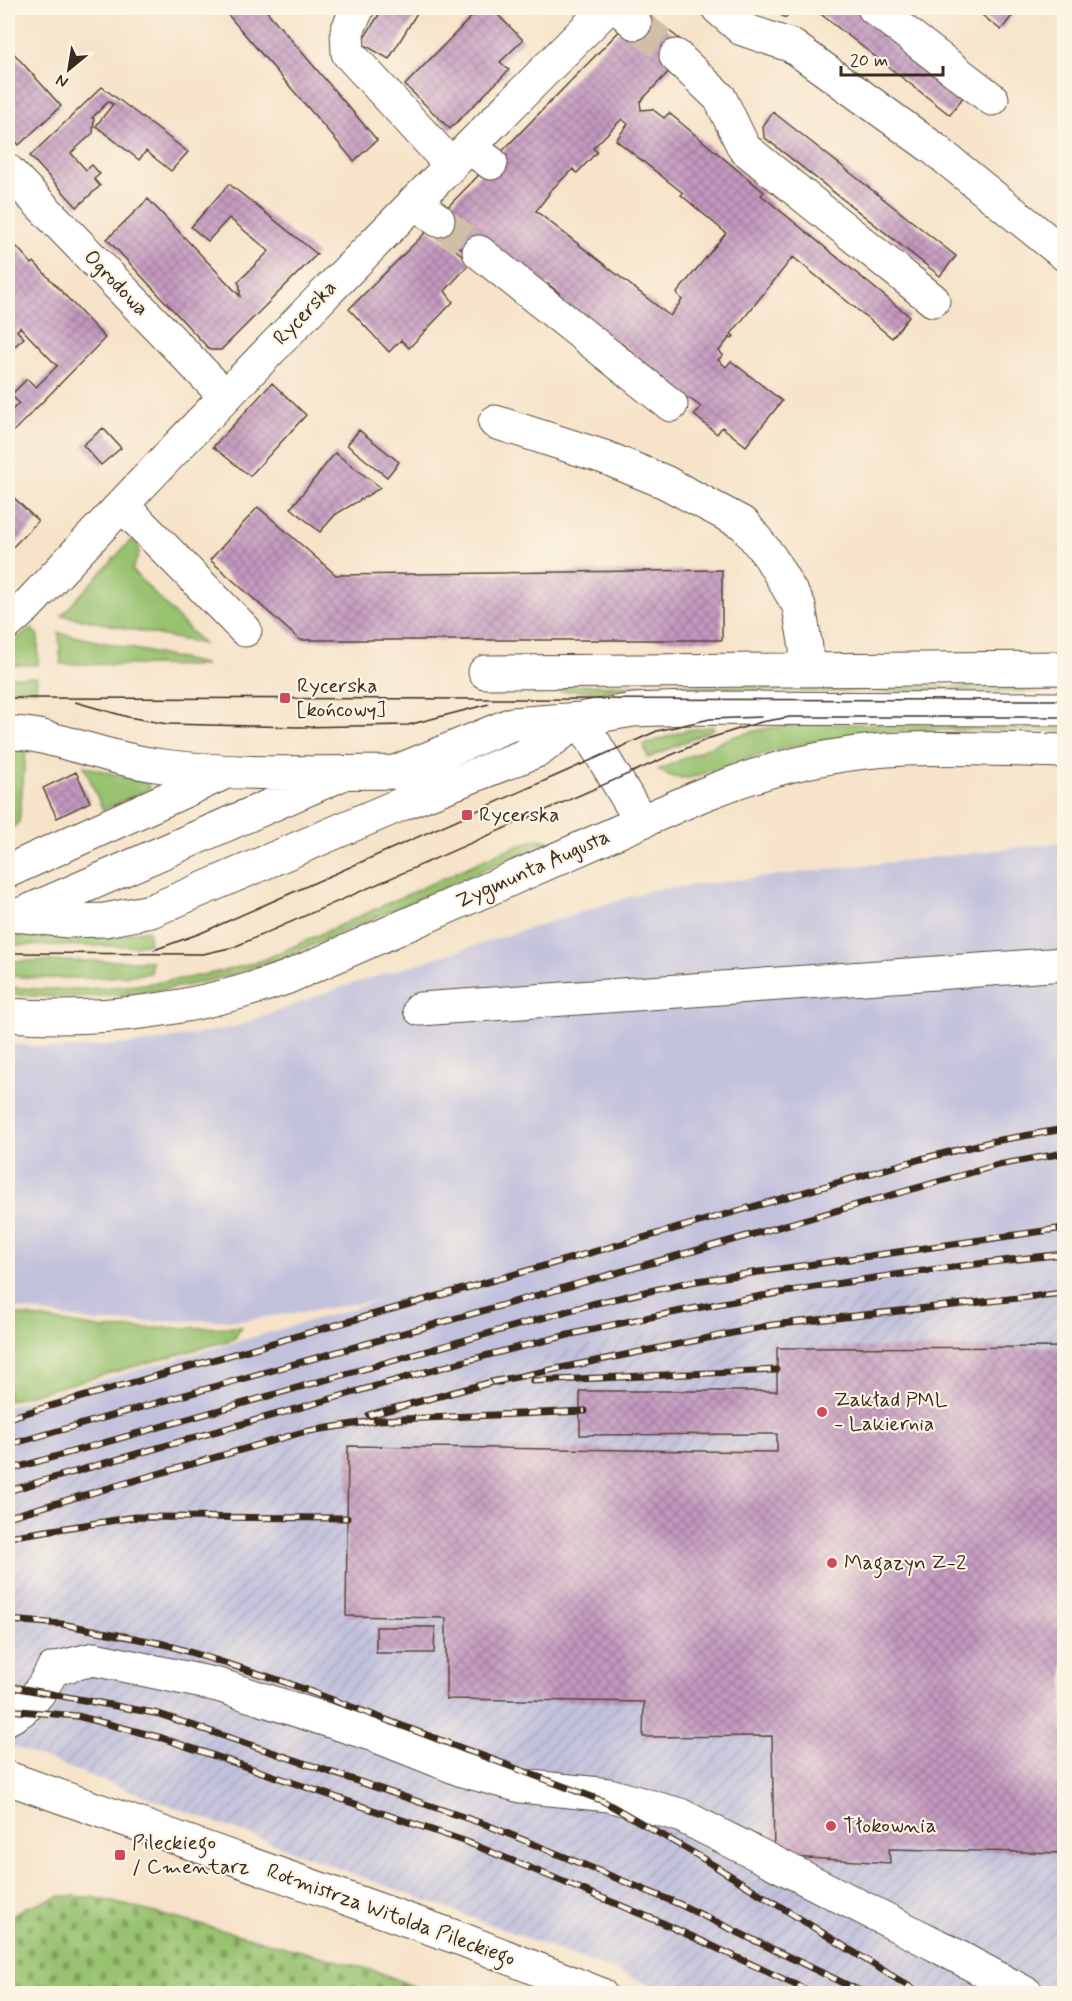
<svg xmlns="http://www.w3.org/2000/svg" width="1072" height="2001" font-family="Mynerve,sans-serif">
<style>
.industrial{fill:url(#industrial-furrows)}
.railway{fill:#c2c1dc}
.green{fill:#98c26f;stroke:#6a7646;stroke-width:1.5}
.cemetery{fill:url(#cemetery-stones);stroke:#6a7646;stroke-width:1.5}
.building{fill:url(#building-cross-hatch);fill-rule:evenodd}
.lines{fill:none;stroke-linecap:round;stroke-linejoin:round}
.minor-tunnel{stroke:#d1bea7;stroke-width:33;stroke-dasharray:33 16;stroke-linecap:butt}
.minor-casing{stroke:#574638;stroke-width:35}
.major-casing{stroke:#574638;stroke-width:35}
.minor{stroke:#fff;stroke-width:33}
.major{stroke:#fff;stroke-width:33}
.tram{stroke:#3b2a1e;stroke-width:1.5}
.rail-casing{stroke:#3b2a1e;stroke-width:7}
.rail{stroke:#fcf5e5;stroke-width:4.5;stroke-dasharray:14;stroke-linecap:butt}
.poi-dot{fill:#d1495b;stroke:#fcf5e5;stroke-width:2}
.labels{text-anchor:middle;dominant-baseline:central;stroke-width:4.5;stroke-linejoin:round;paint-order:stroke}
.street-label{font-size:21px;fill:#3b2a1e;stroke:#fcf5e5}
.poi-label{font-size:21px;fill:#3b2a1e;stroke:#fcf5e5;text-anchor:start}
</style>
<defs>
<pattern id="industrial-furrows" width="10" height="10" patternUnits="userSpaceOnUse" patternTransform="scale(1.5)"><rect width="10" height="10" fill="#c2c1dc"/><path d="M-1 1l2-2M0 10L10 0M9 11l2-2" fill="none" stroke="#a8a6bc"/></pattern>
<pattern id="cemetery-stones" width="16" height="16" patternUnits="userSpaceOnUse" patternTransform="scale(1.5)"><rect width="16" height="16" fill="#98c26f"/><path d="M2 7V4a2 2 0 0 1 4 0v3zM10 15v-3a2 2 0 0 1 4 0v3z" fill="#7d9e5b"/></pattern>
<pattern id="building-cross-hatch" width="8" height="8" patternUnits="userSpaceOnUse" patternTransform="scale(1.5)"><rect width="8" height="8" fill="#c398bf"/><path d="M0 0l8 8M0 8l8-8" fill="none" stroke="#a07c9b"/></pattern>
</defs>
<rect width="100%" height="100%" fill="#fcf5e5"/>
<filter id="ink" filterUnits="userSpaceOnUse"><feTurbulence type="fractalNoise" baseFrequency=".0167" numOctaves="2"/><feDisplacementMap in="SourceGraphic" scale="12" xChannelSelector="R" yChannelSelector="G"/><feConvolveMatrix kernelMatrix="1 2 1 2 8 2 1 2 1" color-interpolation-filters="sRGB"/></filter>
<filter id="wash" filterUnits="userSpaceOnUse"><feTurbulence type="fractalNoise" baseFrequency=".008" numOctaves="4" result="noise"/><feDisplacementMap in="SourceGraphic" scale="24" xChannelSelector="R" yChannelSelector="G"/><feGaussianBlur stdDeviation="1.35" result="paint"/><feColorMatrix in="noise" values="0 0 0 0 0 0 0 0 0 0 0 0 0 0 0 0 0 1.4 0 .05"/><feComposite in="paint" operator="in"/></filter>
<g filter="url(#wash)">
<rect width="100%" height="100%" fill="#f6e3c9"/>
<path class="industrial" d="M 1064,1274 L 1064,1993 L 674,1993 L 8,1745 L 8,1501 L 400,1394 L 584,1346 L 751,1312 L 998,1280 Z"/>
<path class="railway" d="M 1064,842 L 1064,1274 L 998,1280 L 751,1312 L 584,1346 L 400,1394 L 8,1501 L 8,1407 L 383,1300 L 245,1320 L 97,1322 L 8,1307 L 8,1043 L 58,1049 L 148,1043 L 235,1027 L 336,989 L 652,890 Z"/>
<path class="green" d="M 131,540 L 138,545 L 139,554 L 132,570 L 203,644 L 62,615 Z
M 31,628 L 38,636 L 38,665 L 8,665 L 8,647 Z
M 59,633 L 204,664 L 205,666 L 61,664 Z
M 8,677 L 37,677 L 36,690 L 8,690 Z
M 491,685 L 1064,687 L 1064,692 L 490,691 Z
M 810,724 L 1064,724 L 1064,731 L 919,730 L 870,733 L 807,743 L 764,754 L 689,778 L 673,777 L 658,770 L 732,737 L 767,728 Z
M 713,726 L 714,729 L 648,758 L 644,745 L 683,731 Z
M 8,749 L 26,751 L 19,822 L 14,827 L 8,827 Z
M 84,766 L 146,783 L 150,787 L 149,789 L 103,810 Z
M 538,839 L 549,841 L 286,957 C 197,991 102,1003 8,994 L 8,987 C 69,993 127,988 187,978 C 215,973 241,968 268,958 L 501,852 Z
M 148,930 L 150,943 L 135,946 L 8,945 L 8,936 L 109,936 Z
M 8,961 L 152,961 L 150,973 C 102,979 56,980 8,976 Z
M 8,1313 L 104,1329 L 242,1327 L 234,1339 L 8,1401 Z"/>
<path class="cemetery" d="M 60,1896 L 93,1897 L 221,1930 L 376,1971 L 415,1987 L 409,1994 L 8,1993 L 8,1918 L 26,1907 Z"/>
<g id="blocks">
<path class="building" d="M 222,8 L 264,8 L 377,140 L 354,161 Z
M 383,8 L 420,8 L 389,59 L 361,43 Z
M 480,8 L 491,8 L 523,40 L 500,62 L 509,70 L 450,129 L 405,85 Z
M 772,8 L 794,8 L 785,18 Z
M 813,8 L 860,8 L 967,92 L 950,115 Z
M 973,8 L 1011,8 L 1016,11 L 1001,30 Z
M 641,9 L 691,48 L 640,102 L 641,110 L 652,109 L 664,118 L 669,113 L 764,192 L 761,195 L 909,316 L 892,338 L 793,257 L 731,334 L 734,336 L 732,338 L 730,337 L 719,351 L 723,355 L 718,360 L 726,367 L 731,361 L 782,401 L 746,446 L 722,427 L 717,434 L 694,415 L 701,407 L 689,398 L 688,399 L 654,373 L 627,361 L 633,353 L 622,344 L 621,345 L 553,302 L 559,293 L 548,284 L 546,286 L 481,264 L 431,224 ZM 622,119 L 628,124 L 616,140 L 683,193 L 681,195 L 726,233 L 677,293 L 682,300 L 670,316 L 536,211 L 549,194 L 548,193 L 573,169 L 577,173 L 597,152 L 593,148 Z
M 8,47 L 61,106 L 19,145 L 8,132 Z
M 102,87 L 188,152 L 171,171 L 146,151 L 139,160 L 96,126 L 113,104 L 108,102 L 92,118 L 94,119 L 93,133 L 71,153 L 86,170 L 92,165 L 100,174 L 94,179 L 100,186 L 77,207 L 30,156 Z
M 773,112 L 956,256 L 940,276 L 764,137 L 763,126 Z
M 229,184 L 317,254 L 221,350 L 210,350 L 107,239 L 148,199 L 240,296 L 240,286 L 238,282 L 269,251 L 229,218 L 208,241 L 191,227 Z
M 429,229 L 471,262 L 445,291 L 453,302 L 409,348 L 401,340 L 389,352 L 349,309 Z
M 8,237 L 32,264 L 34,262 L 105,338 L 8,437 L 8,411 L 9,413 L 19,403 L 11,395 L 27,379 L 36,387 L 57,366 L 20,327 L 17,331 L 24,338 L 8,352 Z
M 272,383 L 306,415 L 250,476 L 213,447 Z
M 103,428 L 121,448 L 101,465 L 83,445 Z
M 359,430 L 399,462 L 387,477 L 347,445 Z
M 335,453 L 380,487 L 377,490 L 336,514 L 320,532 L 291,508 Z
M 8,492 L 38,521 L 8,552 Z
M 258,507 L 336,575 L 722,570 L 722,640 L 300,640 L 210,560 Z
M 76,772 L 90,802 L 57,818 L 43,788 Z
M 1064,1347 L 1064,1853 L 889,1849 L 890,1863 L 774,1856 L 772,1736 L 643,1737 L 644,1702 L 446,1699 L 446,1618 L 346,1616 L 348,1446 L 777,1452 L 777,1434 L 580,1435 L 580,1391 L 777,1391 L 777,1348 Z
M 376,1627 L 435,1627 L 434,1653 L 376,1653 Z"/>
</g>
</g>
<g filter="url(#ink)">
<use href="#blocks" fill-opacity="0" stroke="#574638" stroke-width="1.5"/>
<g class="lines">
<path class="minor-tunnel" d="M 635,23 L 676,56
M 438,220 L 479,252"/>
<defs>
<path id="minor" d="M 358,8 L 347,31 L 348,53 L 451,165
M 618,8 L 635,23
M 718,8 L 742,29 L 792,46 L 933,148 L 1064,254
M 874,8 L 992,99
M 676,56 L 720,98 L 744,148 L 933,300
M 469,147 L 491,163
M 8,171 L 225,396
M 414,202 L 438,220
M 479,252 L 671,405
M 495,422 L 604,457 L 665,482 L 744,524 L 770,557 L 799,606 L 806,648 L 807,670
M 122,505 L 245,630
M 8,623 L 26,607 C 216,403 411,205 607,8
M 485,672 L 1064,668
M 580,719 L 641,821
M 8,733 C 27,732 47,738 66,743 C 98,752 130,762 163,766 C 240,776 318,772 395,772 L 415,778
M 395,772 L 512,724 L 580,719 L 633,710 L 689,708 L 1064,709
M 8,871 L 224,773
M 8,914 L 68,921 L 105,920 L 151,911 L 404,803 L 539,750 L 580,719
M 17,916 L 338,776
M 420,1009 L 1064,964
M 8,1015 C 105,1022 193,1010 286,978 L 702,795 C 765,769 835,752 903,749 C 957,747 1011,750 1064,751
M 8,1718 C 30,1708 42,1690 53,1669 L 94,1659 L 218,1685 L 374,1735 L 462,1770 L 521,1786 L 609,1795 L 680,1815 L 936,1945 L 1027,1994"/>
<path id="major" d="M 8,1778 L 464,1940 L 600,1994"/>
</defs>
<use href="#minor" class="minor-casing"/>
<use href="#major" class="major-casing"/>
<use href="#minor" class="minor"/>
<use href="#major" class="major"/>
<path class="tram" d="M 8,698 L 1064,700
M 75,702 L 128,717 L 167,724 L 298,727 L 408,725 L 489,704
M 154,950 L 201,933 L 657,731 L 710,719 L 761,717
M 8,953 L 203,954 L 234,947 L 710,738 L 761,722 L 790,717 L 1064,717"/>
<defs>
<path id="rail" d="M 533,1381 L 776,1370
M 492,1382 L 772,1325 L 1064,1293
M 369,1415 L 492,1382 L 500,1382
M 8,1418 L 921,1159 L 994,1141 L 1064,1129
M 8,1445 L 998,1165 L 1064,1153
M 8,1470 L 592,1304 L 690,1282 L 1064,1228
M 8,1491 C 114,1460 221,1430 327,1400 C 441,1367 555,1335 671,1313 C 801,1287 933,1268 1064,1254
M 8,1517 L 303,1432 L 379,1420 L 585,1411
M 8,1537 L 135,1517 L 347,1518
M 8,1620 L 62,1624 L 164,1644 L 282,1681 L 603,1801 L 697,1855 L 921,1994
M 8,1686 L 159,1714 L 487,1825 L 679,1904 L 866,1994
M 8,1710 L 77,1716 L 162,1738 L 467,1842 L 665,1924 L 815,1994"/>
</defs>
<use href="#rail" class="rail-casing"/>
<use href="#rail" class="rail"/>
</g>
</g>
<g class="poi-dot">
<rect x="279" y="692" width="12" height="12" rx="3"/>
<rect x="461" y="809" width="12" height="12" rx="3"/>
<circle cx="822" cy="1412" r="6"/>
<circle cx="832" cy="1563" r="6"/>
<circle cx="831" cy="1826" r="6"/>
<rect x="114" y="1849" width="12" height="12" rx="3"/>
</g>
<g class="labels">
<g class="street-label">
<text transform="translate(116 283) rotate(46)">Ogrodowa</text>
<text transform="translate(305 313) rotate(-46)">Rycerska</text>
<text transform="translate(533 869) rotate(-24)">Zygmunta Augusta</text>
<text transform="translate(391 1915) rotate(20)">Rotmistrza Witolda Pileckiego</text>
</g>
<g class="poi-label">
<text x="297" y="686">Rycerska<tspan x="297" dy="24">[końcowy]</tspan></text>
<text x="479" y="815">Rycerska</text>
<text x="834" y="1400">Zakład PML<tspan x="834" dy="24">- Lakiernia</tspan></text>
<text x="844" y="1563">Magazyn Z-2</text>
<text x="843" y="1826">Tłokownia</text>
<text x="132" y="1843">Pileckiego<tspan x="132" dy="24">/ Cmentarz</tspan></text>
</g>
</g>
<rect width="1072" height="2001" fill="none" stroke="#fcf5e5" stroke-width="30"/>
<g transform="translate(69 69) rotate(210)" stroke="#fcf5e5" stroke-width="4.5" paint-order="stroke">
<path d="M0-4.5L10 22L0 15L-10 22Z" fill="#3b2a1e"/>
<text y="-9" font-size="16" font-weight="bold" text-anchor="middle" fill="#3b2a1e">N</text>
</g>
<path d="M841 66v9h102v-9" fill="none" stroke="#3b2a1e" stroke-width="3"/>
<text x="850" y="66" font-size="18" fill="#3b2a1e" stroke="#fcf5e5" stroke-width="4.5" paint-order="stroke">20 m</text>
</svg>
